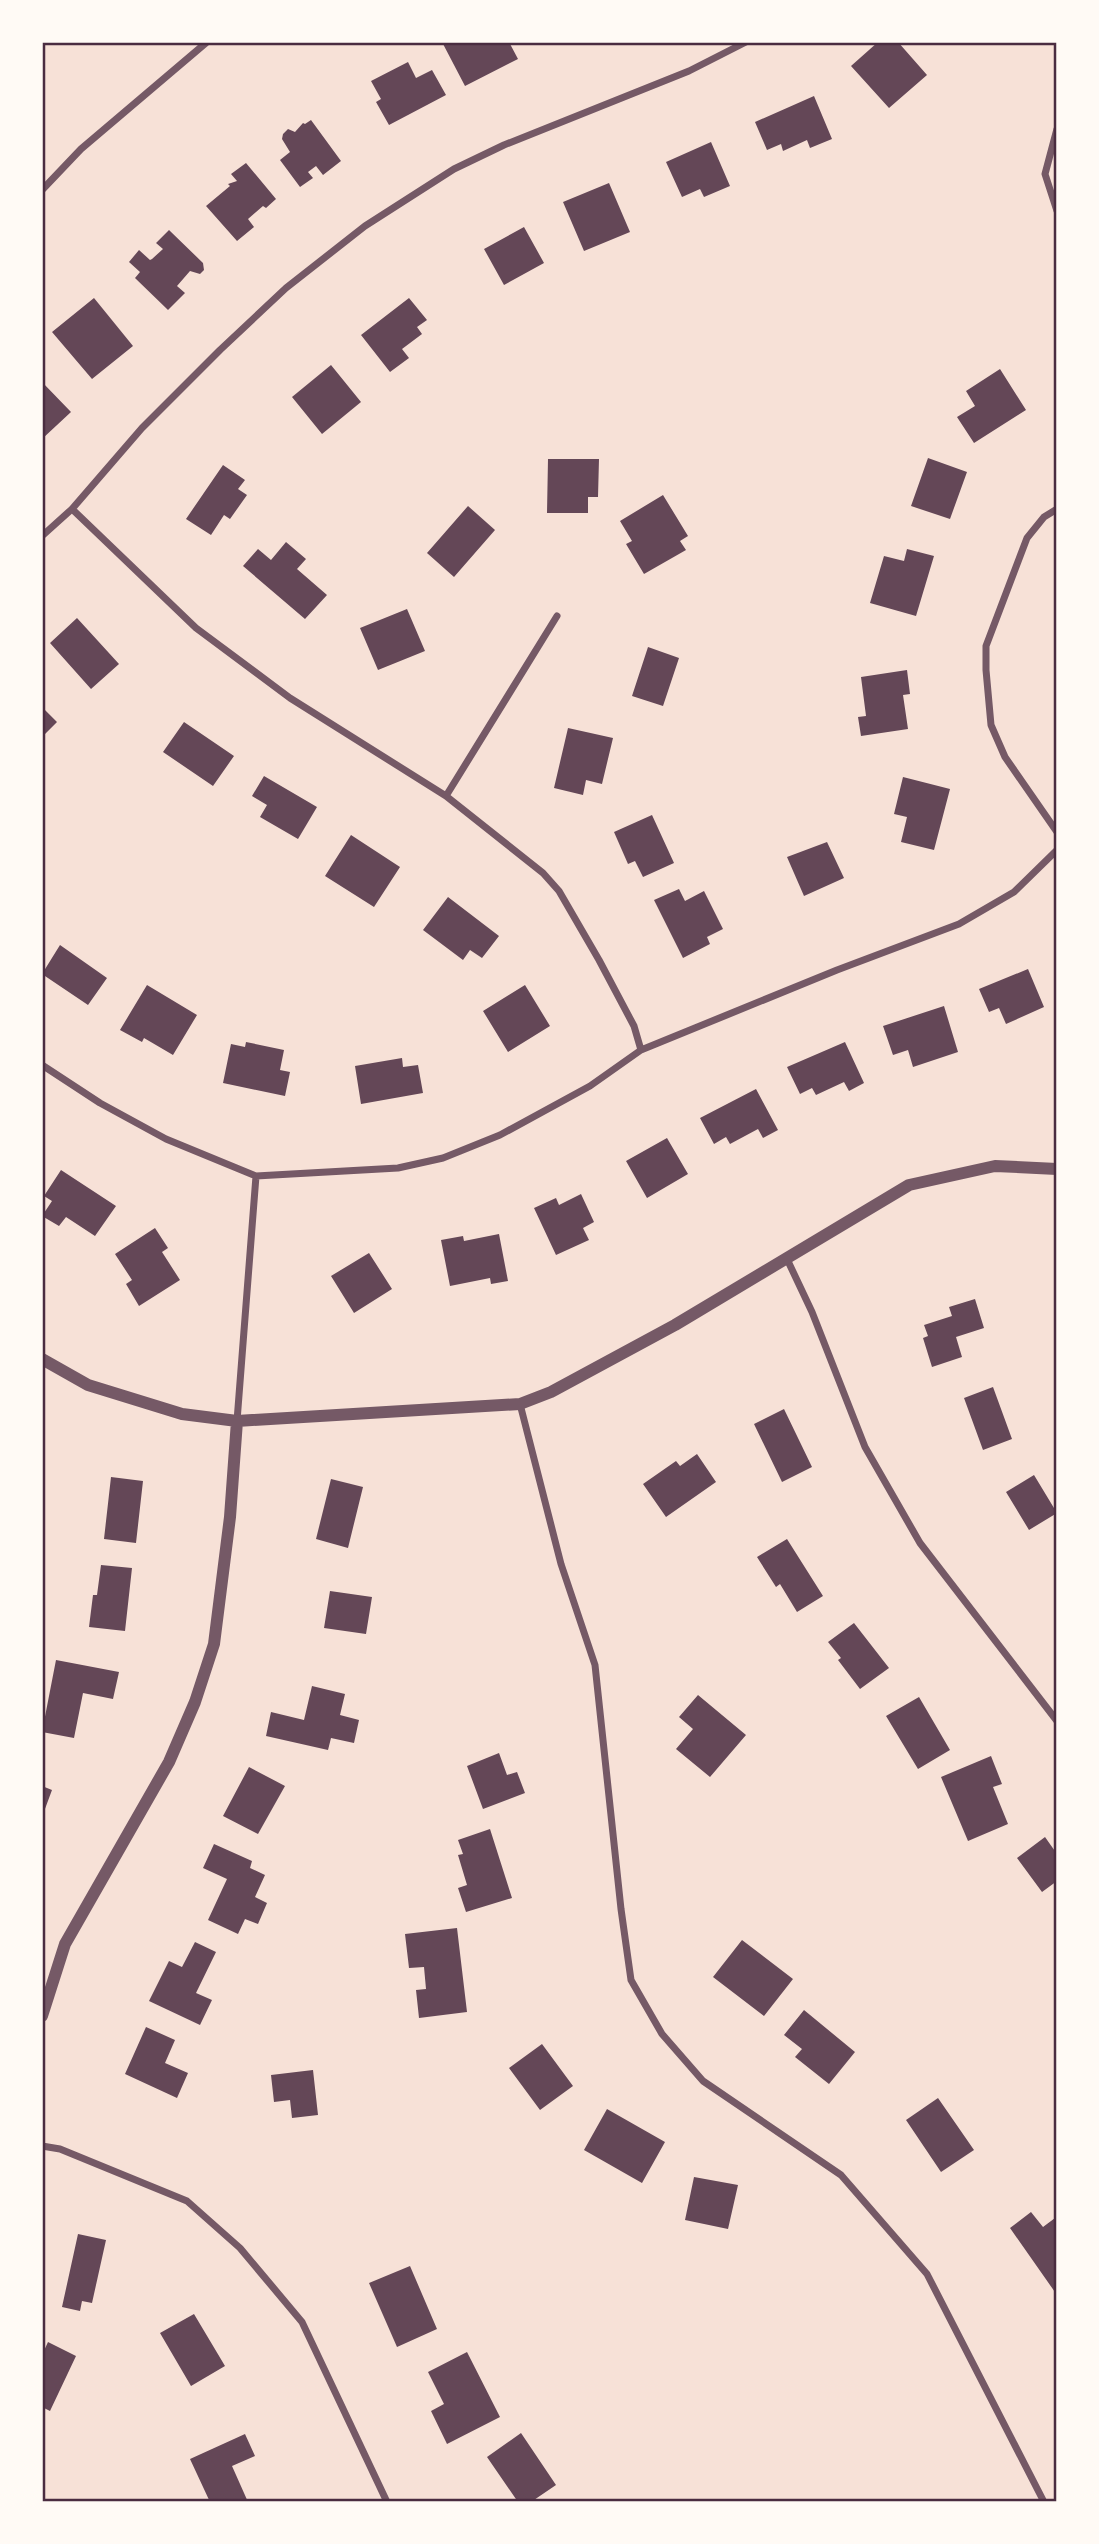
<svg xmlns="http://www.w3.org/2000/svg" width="1099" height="2544" font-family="'Source Sans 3',sans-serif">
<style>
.building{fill:#644757}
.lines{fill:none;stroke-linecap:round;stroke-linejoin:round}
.minor{stroke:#755966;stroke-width:7}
.tertiary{stroke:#755966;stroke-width:12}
.neatline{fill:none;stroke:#4a2c40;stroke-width:2.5}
</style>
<rect width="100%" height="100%" fill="#f7e1d7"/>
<path class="building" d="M 442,42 L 509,42 L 518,59 L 465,86 Z
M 878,42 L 898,42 L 927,75 L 889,108 L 851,66 Z
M 408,62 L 416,78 L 432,70 L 446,95 L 389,125 L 376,102 L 381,99 L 371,81 Z
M 814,96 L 832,139 L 810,148 L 807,140 L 783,151 L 781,144 L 767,150 L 755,122 Z
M 311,120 L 341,161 L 323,175 L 316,166 L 308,172 L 313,178 L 300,187 L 280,160 L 290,152 L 282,139 L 283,134 L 288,129 L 295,132 L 303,123 L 305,124 Z
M 711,142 L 730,186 L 704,197 L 700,189 L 682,197 L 666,162 Z
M 246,163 L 276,199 L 266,208 L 263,206 L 248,219 L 254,227 L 237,241 L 206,206 L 230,186 L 228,184 L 237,181 L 231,174 Z
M 609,183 L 630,232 L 584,251 L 563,202 Z
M 524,227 L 544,263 L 504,285 L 484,249 Z
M 169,230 L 203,263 L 204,270 L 200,274 L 190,271 L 177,286 L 185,293 L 168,310 L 135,278 L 140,272 L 129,262 L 139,250 L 150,260 L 152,259 L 163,249 L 156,243 Z
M 94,298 L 133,346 L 92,379 L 52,332 Z
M 409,298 L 427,320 L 417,327 L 422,334 L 402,349 L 409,358 L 390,372 L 361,335 Z
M 331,365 L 361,402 L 322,434 L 292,397 Z
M 1000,369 L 1026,410 L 974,443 L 957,417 L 975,406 L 966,391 Z
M 42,382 L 71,412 L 42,439 Z
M 928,458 L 967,472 L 950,519 L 911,506 Z
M 548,459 L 599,459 L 598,497 L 588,497 L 588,513 L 547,513 Z
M 223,465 L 245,480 L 238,489 L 247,495 L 230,519 L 224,515 L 211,535 L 186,519 Z
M 663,495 L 688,536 L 680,541 L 686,550 L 644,574 L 626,544 L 632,541 L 620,521 Z
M 468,506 L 495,530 L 454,577 L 427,553 Z
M 286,542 L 306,559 L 297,569 L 327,595 L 305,619 L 243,566 L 258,549 L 271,560 Z
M 907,549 L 934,556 L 916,616 L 870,603 L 884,556 L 904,561 Z
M 407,609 L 425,651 L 378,670 L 360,628 Z
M 77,618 L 119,664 L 91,689 L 50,643 Z
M 648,647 L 679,658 L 663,706 L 632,696 Z
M 907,670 L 910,694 L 903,695 L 908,729 L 861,736 L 858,717 L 866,716 L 861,677 Z
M 42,707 L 57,722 L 42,737 Z
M 184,722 L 234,756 L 213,786 L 163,752 Z
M 568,728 L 613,738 L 602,784 L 586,780 L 583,795 L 554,788 Z
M 264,776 L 317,807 L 298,839 L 260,817 L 267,805 L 252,796 Z
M 903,777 L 950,789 L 934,850 L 901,842 L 907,817 L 894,814 Z
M 652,815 L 674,863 L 643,877 L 635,861 L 628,864 L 614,832 Z
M 351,835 L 400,867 L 374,907 L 325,876 Z
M 827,842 L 844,878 L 804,896 L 787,857 Z
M 679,889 L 685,901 L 704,891 L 723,929 L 707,937 L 710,944 L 683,958 L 654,900 Z
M 448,897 L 499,936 L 482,958 L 470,950 L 463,960 L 423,930 Z
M 60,945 L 107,978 L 88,1005 L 42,974 Z
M 1028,969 L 1044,1007 L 1006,1024 L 999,1008 L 989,1012 L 979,989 Z
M 147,985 L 197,1015 L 173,1055 L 144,1038 L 142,1042 L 120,1030 Z
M 525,985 L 550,1026 L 508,1052 L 483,1011 Z
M 944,1006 L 958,1052 L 913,1067 L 908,1050 L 893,1055 L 883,1026 Z
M 246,1042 L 284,1050 L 280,1070 L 290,1072 L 285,1096 L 223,1083 L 231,1044 L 245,1047 Z
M 845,1042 L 864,1083 L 849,1091 L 844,1082 L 816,1095 L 812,1088 L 800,1094 L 787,1067 Z
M 402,1058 L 403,1067 L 418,1065 L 423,1093 L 361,1104 L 355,1066 Z
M 756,1089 L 778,1130 L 763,1138 L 758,1129 L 730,1144 L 726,1137 L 714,1144 L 700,1118 Z
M 667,1138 L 688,1174 L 647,1198 L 626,1161 Z
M 61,1170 L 116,1206 L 95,1236 L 66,1217 L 59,1226 L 42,1216 L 52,1201 L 44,1196 Z
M 581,1194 L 594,1222 L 583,1228 L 589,1240 L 556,1255 L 534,1208 L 556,1198 L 559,1205 Z
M 155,1228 L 168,1248 L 162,1252 L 180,1280 L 139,1306 L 126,1284 L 132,1280 L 115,1254 Z
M 499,1234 L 508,1281 L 491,1284 L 490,1278 L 450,1286 L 441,1240 L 463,1236 L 464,1241 Z
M 369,1253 L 392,1289 L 354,1313 L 331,1276 Z
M 975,1299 L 984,1328 L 956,1337 L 962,1357 L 932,1367 L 923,1338 L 928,1336 L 924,1325 L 952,1316 L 949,1307 Z
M 993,1387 L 1012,1439 L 983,1450 L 964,1398 Z
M 784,1409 L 812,1467 L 782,1482 L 754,1424 Z
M 697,1454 L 716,1482 L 666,1517 L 643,1484 L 676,1461 L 680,1466 Z
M 1034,1475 L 1057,1513 L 1029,1530 L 1006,1492 Z
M 111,1477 L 143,1481 L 136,1543 L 104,1539 Z
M 331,1479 L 363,1487 L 348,1548 L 316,1539 Z
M 787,1539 L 823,1596 L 797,1612 L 780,1584 L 776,1587 L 757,1557 Z
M 101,1565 L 132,1568 L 125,1631 L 89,1627 L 93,1595 L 97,1595 Z
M 330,1591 L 372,1597 L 366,1634 L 324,1628 Z
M 854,1623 L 889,1668 L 860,1689 L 838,1660 L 841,1658 L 828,1642 Z
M 56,1660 L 119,1672 L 113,1699 L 83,1693 L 74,1738 L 42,1732 Z
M 312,1686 L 345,1694 L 340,1715 L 359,1720 L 354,1743 L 331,1738 L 328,1750 L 266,1736 L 271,1712 L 304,1720 Z
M 698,1695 L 746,1735 L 710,1777 L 676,1749 L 693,1729 L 679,1717 Z
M 919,1697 L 950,1750 L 918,1769 L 886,1716 Z
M 499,1753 L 507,1775 L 517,1772 L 525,1793 L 483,1809 L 467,1766 Z
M 991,1756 L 1002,1784 L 993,1787 L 1008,1824 L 968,1841 L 941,1777 Z
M 249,1767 L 285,1786 L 258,1834 L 223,1816 Z
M 42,1786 L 52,1790 L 42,1817 Z
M 490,1829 L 512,1898 L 466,1912 L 458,1888 L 467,1885 L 458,1855 L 463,1854 L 458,1840 Z
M 1045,1837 L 1057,1854 L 1057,1881 L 1042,1892 L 1017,1858 Z
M 214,1844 L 252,1861 L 250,1868 L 265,1875 L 255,1897 L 267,1903 L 258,1924 L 245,1919 L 238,1934 L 208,1920 L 227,1879 L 203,1868 Z
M 457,1928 L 467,2012 L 419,2018 L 416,1990 L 426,1989 L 424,1967 L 409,1968 L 405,1934 Z
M 742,1940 L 793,1979 L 764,2016 L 713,1977 Z
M 195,1942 L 216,1952 L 196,1993 L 212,2000 L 200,2025 L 149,2001 L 169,1961 L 182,1967 Z
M 804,2010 L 855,2052 L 829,2084 L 795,2057 L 802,2049 L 784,2035 Z
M 146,2027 L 175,2040 L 165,2063 L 188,2073 L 177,2098 L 125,2074 Z
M 542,2044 L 573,2086 L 540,2110 L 509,2068 Z
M 313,2070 L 318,2115 L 292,2118 L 290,2100 L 274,2102 L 271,2075 Z
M 938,2098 L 974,2150 L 941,2172 L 906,2120 Z
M 607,2109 L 665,2142 L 642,2183 L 584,2150 Z
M 694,2177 L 738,2185 L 728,2229 L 685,2220 Z
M 1031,2212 L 1043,2227 L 1055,2218 L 1057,2220 L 1057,2295 L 1010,2228 Z
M 78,2234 L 106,2240 L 92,2303 L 82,2301 L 80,2311 L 62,2307 Z
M 410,2266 L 437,2329 L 397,2347 L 369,2283 Z
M 194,2314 L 225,2366 L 191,2386 L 160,2333 Z
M 48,2342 L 76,2356 L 50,2411 L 42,2407 L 42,2355 Z
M 467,2352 L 500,2417 L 447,2444 L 431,2411 L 444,2404 L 428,2372 Z
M 521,2433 L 556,2485 L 531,2502 L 518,2502 L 487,2457 Z
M 245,2434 L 255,2456 L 232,2466 L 248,2502 L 210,2502 L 190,2459 Z"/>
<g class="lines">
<path class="minor" d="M 1057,129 L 1045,174 L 1057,211
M 42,190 L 81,149 L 207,42
M 72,509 L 196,628 L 290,698 L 446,796 L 543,873 L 559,891 L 599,960 L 634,1026 L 641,1050
M 1057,509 L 1044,517 L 1027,538 L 986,646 L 986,670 L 991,725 L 1005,757 L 1057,832
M 42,536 L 72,509 L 142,428 L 220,350 L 286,288 L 365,226 L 454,169 L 504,145 L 689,71 L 746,42
M 446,796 L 557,616
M 42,1065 L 100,1103 L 166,1139 L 256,1176 L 398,1168 L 443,1158 L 500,1135 L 590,1086 L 641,1050 L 837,970 L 959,924 L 1014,892 L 1057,850
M 787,1259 L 812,1312 L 865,1447 L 920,1543 L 1057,1721
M 520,1404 L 561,1564 L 595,1665 L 621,1909 L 631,1980 L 662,2034 L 703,2081 L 841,2175 L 927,2274 L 1044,2502
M 237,1421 L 256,1176
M 42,2146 L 60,2149 L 187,2201 L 240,2248 L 302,2322 L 387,2502"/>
<path class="tertiary" d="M 42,1359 L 88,1385 L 182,1414 L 237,1421 L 520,1404 L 551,1392 L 675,1325 L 909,1185 L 995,1166 L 1057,1169
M 42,2016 L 65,1944 L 169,1762 L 195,1702 L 214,1644 L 230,1517 L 237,1421"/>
</g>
<rect width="1099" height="2544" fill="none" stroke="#fffaf5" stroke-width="88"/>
<rect x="44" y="44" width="1011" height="2456" class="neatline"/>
</svg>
